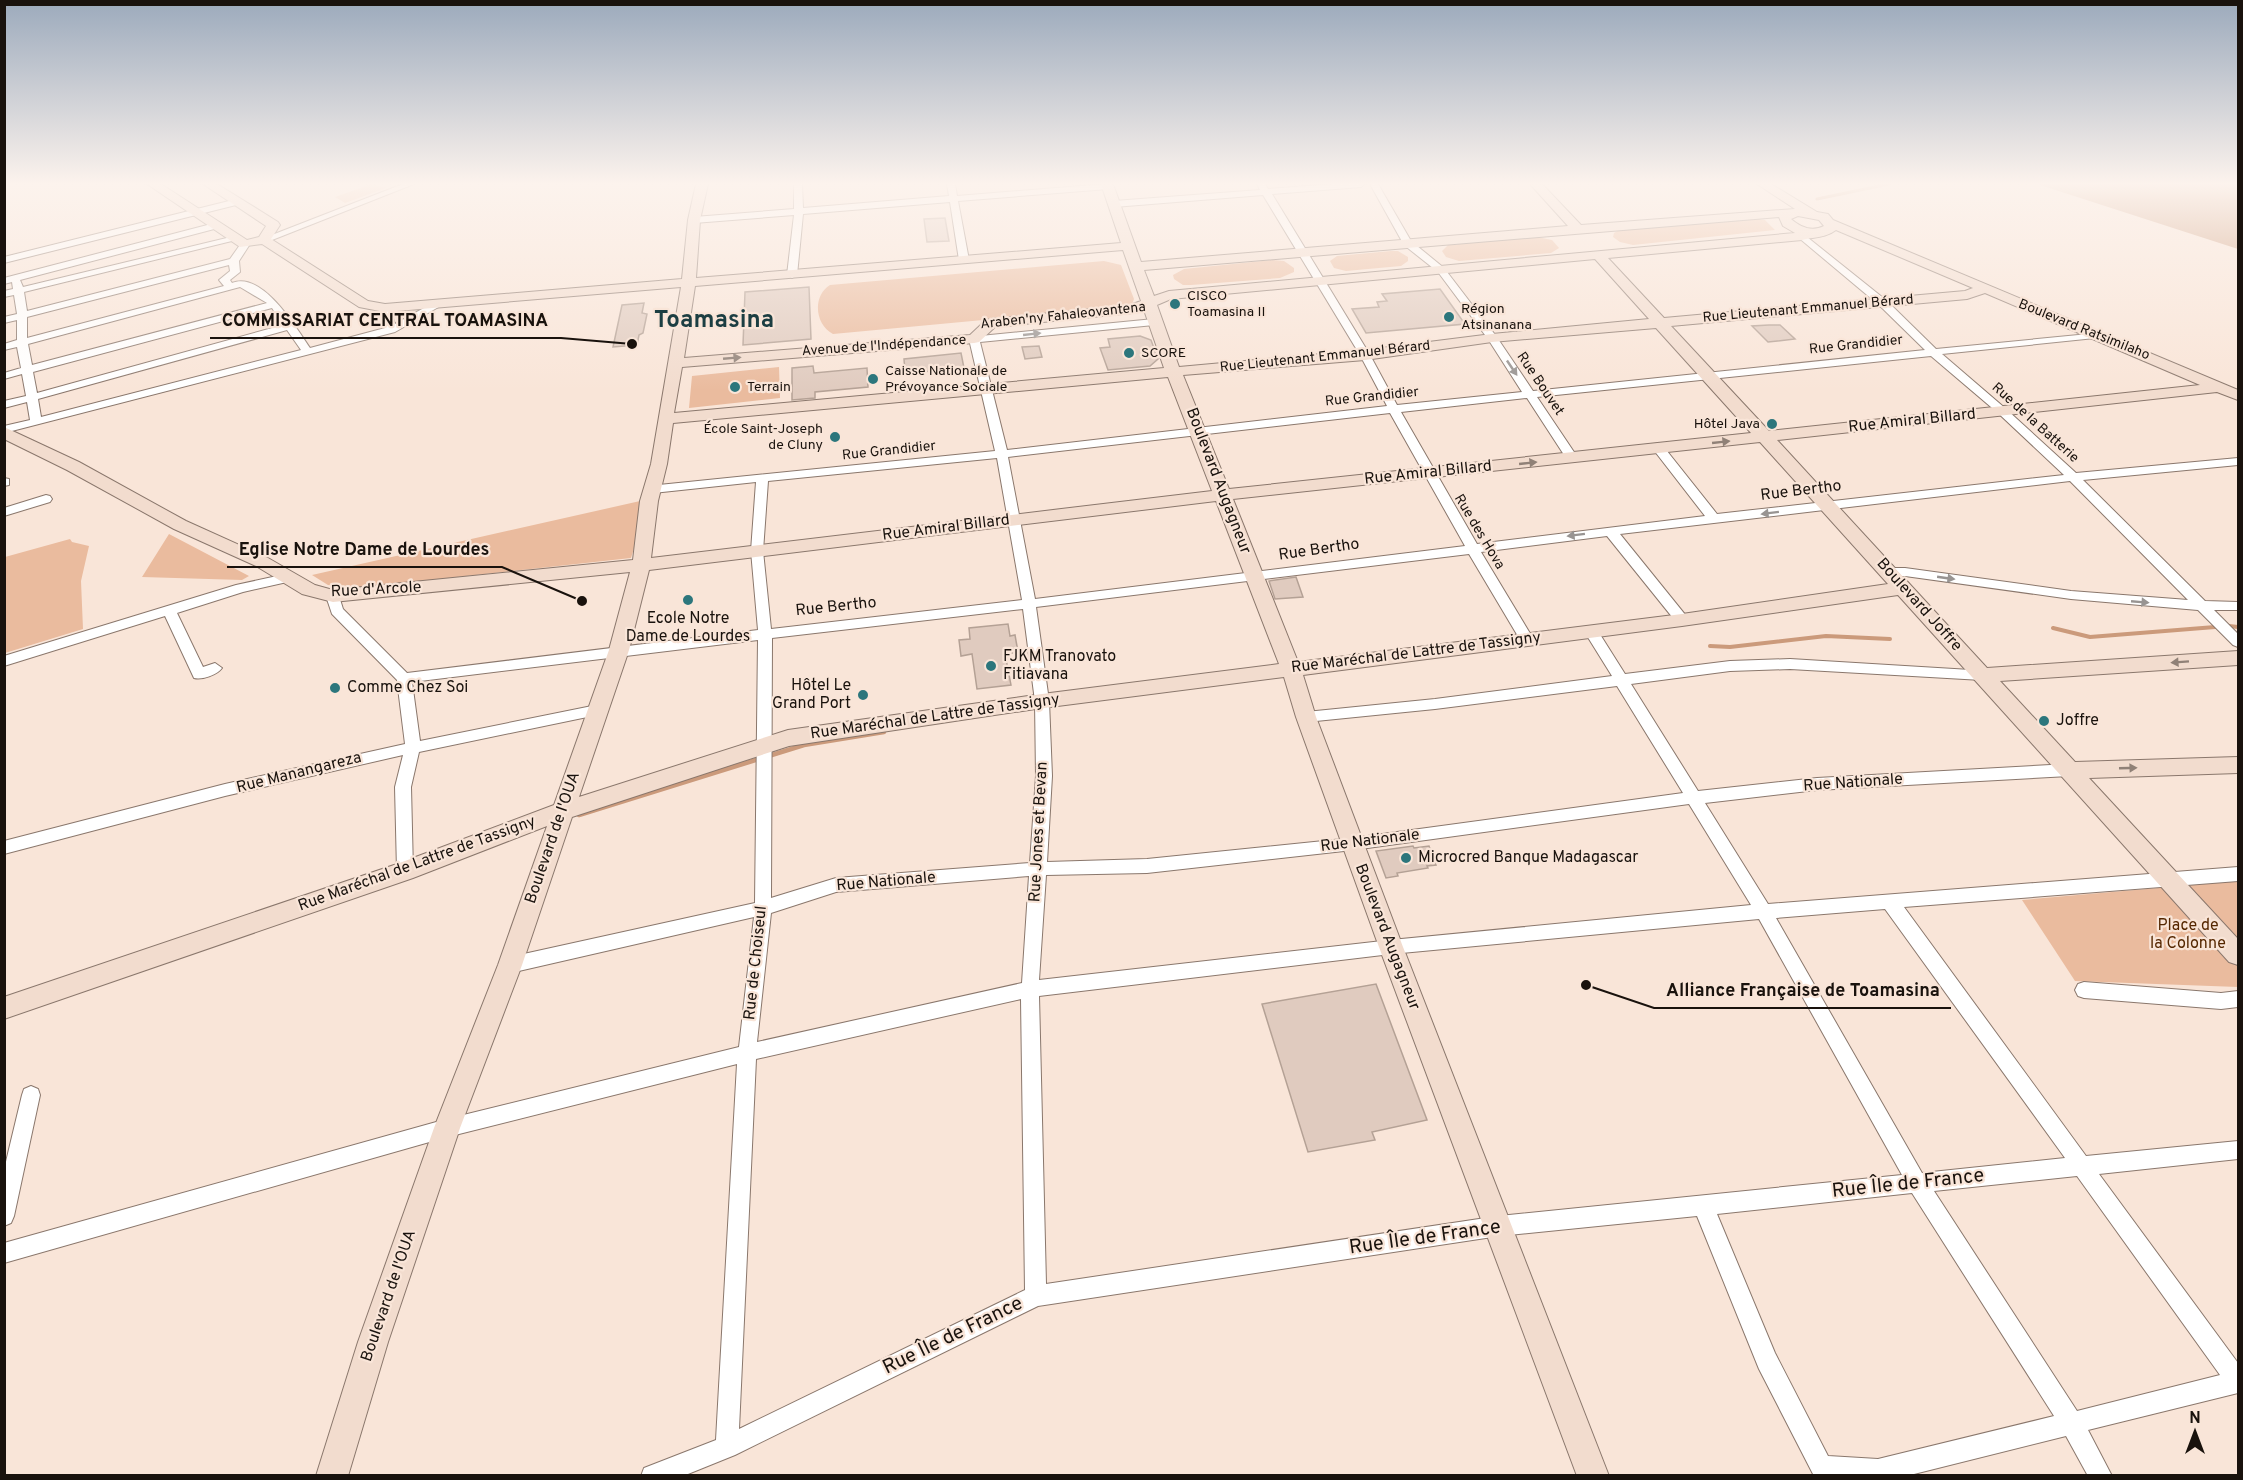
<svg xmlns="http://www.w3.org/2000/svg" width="2243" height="1480" font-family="Overpass,sans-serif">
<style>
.green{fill:#eabb9e}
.water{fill:#cb9a7b}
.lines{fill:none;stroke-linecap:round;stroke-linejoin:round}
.stream-far2{stroke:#cb9a7b;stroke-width:3}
.stream-far1{stroke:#cb9a7b;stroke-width:4}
.stream{stroke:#cb9a7b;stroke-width:4.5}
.building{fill:#e0cbbf;stroke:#b4a195;stroke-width:1.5}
.street-casing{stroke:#8a776c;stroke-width:2}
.secondary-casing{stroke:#8a776c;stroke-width:2}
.street{fill:#fff;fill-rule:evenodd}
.secondary{fill:#f2dcce;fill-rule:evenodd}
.oneway{fill:#989492}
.oneway2{fill:#908177}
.poi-dot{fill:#2c767c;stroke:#f9e5d8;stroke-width:2}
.labels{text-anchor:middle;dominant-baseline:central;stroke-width:4.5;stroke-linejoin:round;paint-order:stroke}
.far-poi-label{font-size:14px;fill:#19120d;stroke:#f9e5d8;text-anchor:start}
.far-street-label{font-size:14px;fill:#19120d;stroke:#f9e5d8}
.street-label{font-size:16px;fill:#19120d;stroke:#f9e5d8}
.poi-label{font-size:16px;fill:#19120d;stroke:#f9e5d8;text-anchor:start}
.park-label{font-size:16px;fill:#552701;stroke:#f9e5d8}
.near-street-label{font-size:20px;fill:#19120d;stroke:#f9e5d8}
.far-town-label{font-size:24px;font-weight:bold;fill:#1c3e42;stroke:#f9e5d8}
.leader{fill:none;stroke:#19120d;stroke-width:2}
.callout-dot{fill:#19120d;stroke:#f9e5d8;stroke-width:2}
.callout-label{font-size:18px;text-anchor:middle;font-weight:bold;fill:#19120d;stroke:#f9e5d8;stroke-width:4.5;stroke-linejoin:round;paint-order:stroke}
</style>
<rect width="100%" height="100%" fill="#f9e5d8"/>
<path class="green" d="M 372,184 L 386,188 L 345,203 L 335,197 Z
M 1752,218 L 1765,220 L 1775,230 L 1633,245 L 1620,242 L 1613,237 L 1614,233 L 1619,230 Z
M 1537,237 L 1552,240 L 1559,248 L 1551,253 L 1459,261 L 1446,257 L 1442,251 L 1448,245 Z
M 1391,251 L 1398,251 L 1408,257 L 1408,261 L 1401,266 L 1346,271 L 1334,268 L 1330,261 L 1337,256 Z
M 1273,260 L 1284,261 L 1294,268 L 1294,272 L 1280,278 L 1191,285 L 1183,285 L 1174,279 L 1173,275 L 1184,269 Z
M 1104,261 L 1121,265 L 1134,299 L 1132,304 L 1124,307 L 833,334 C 815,325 812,296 830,285 Z
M 779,367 L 780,398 L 689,408 L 692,376 Z
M 649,499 L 631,558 L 358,588 L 328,585 L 312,575 Z
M 169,534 L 249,576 L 242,580 L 142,577 Z
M 70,539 L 72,542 L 89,546 L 81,581 L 83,629 L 5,653 L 5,557 Z
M 2238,881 L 2238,987 L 2075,981 L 2022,900 Z"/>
<path class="water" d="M 2037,184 L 2238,184 L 2238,249 Z"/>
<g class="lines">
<path class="stream-far2" d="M 1817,199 L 1889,184"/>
<path class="stream-far1" d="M 2229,626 L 2238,627
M 2053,628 L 2090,637 L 2215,627
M 1710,646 L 1730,647 L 1826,636 L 1890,639"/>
<path class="stream" d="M 579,815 L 804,745 L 884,732"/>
</g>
<path class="building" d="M 945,218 L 949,241 L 927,242 L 924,219 Z
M 809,287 L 811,339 L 743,345 L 745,292 Z
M 1440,289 L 1465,324 L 1366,333 L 1352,309 L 1379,307 L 1377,302 L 1387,301 L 1382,294 Z
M 644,303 L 642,313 L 647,314 L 643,333 L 639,335 L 637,345 L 613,347 L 622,305 Z
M 1769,325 L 1780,325 L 1795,339 L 1768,342 L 1752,326 Z
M 1140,336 L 1151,340 L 1158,359 L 1150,366 L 1108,370 L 1100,348 L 1110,347 L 1108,339 Z
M 1039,346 L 1042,357 L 1025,359 L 1022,347 Z
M 961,353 L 965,373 L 949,375 L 948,369 L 905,374 L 904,359 Z
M 813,366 L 814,373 L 867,368 L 868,387 L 815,392 L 815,398 L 792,400 L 792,368 Z
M 1296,577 L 1303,597 L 1275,599 L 1269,581 Z
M 1008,624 L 1010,636 L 1015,635 L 1018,652 L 1005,654 L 1011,685 L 977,689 L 972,654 L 961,656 L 959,640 L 970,639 L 969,628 Z
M 1413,846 L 1414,848 L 1429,846 L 1436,865 L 1427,866 L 1428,868 L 1397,873 L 1398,876 L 1386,878 L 1376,851 Z
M 1376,984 L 1427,1120 L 1372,1132 L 1375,1140 L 1308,1152 L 1262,1004 Z"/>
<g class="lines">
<defs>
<path id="street" d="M 403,184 L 414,184 L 267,242 L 259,240 Z
M 794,184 L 802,184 L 803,208 L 949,196 L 947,184 L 955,184 L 957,196 L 1106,184 L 1112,186 L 1108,189 L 958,201 L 969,260 L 964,263 L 959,260 L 950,202 L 803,214 L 797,275 L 792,278 L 787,275 L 794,215 L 694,223 L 689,220 L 694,217 L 794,209 Z
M 1257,184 L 1265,184 L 1268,189 L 1334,184 L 1365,184 L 1361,187 L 1272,194 L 1370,355 L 1397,405 L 1522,392 L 1488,339 L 1438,272 L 1404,245 L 1370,184 L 1378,184 L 1411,241 L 1444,268 L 1496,336 L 1533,391 L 1925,350 L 1879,305 L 1799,238 L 1797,236 L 1802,233 L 1887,301 L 1936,349 L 2099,333 L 2100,335 L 2095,338 L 1942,354 L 2006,409 L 2076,473 L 2238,458 L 2238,465 L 2083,480 L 2205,601 L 2238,602 L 2238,610 L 2214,610 L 2238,634 L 2238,647 L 2233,645 L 2198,610 L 2071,599 L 1905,576 L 1888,576 L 1881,572 L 1888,568 L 1905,568 L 2071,591 L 2188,600 L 2070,481 L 1620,534 L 1687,617 L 1689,620 L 1682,625 L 1677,623 L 1607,536 L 1481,552 L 1534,640 L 1527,645 L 1522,643 L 1469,554 L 1036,607 L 1049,701 L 1052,776 L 1047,862 L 1147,859 L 1353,838 L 1683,793 L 1617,686 L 1435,709 L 1306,722 L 1301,721 L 1299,717 L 1301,713 L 1306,712 L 1435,699 L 1612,676 L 1584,631 L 1591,626 L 1596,628 L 1625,674 L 1730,661 L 1790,659 L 1987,671 L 1989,675 L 1982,680 L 1790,669 L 1730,671 L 1631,684 L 1698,791 L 1817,778 L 2069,764 L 2074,766 L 2077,770 L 2074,774 L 2069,776 L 1817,790 L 1705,803 L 1768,904 L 2238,867 L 2238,881 L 1904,907 L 2086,1156 L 2238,1141 L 2238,1159 L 2099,1174 L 2238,1363 L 2238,1393 L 2088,1430 L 2112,1476 L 2088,1476 L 2066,1436 L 1906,1476 L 1814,1476 L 1759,1369 L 1697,1216 L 1499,1236 L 1038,1306 L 735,1455 L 683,1476 L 641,1476 L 644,1468 L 716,1440 L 737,1064 L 447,1137 L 4,1263 L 4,1243 L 447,1119 L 739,1047 L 754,917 L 510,973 L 504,970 L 501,965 L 504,960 L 510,957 L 755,903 L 758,640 L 412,682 L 420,741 L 597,705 L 604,710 L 597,715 L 419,752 L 411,787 L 413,871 L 411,876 L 405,878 L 399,876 L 397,871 L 395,787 L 403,755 L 225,796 L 4,854 L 4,841 L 225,784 L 405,744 L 397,680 L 332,614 L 326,596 L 328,593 L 338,593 L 343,609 L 407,673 L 758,630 L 751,551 L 756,482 L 653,493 L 649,492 L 649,486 L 995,451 L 969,339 L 970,337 L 1154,319 L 1159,322 L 1154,325 L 980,342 L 1007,450 L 1387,406 L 1360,355 L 1263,195 L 1114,207 L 1109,204 L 1114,201 L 1260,190 ZM 1931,356 L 1998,413 L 2064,475 L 1717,514 L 1663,446 L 1659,445 L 1653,449 L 1705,516 L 1477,544 L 1401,412 L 1527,398 L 1568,461 L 1572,462 L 1578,458 L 1537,397 ZM 1390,413 L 1465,546 L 1035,599 L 1008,457 ZM 997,458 L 1022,600 L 771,629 L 763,551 L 768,481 ZM 1023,609 L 1035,701 L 1036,776 L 1030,863 L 836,878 L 771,898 L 772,638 ZM 1689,804 L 1751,905 L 1391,940 L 1039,980 L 1046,875 L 1147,873 L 1353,850 ZM 1029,876 L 1022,983 L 757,1042 L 771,913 L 836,892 ZM 1885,909 L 2065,1158 L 1922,1173 L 1776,918 ZM 1759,919 L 1902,1175 L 1499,1216 L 1046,1284 L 1039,996 L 1391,954 ZM 1021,999 L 1025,1290 L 739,1429 L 756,1059 ZM 2077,1176 L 2220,1375 L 2077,1411 L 1934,1191 ZM 1912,1193 L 2054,1416 L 1878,1459 L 1828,1456 L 1775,1353 L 1717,1214 Z
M 237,199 L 242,202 L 240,204 L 4,263 L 4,257 Z
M 215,223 L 220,226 L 218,228 L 20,280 L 23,287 L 235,236 L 240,239 L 24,292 L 27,311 L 230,259 L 242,242 L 245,241 L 250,244 L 239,261 L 240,272 L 230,280 L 232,283 C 262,270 297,329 310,348 L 385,328 L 380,308 L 381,306 L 389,306 L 395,324 L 433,303 L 442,305 L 395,332 L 4,433 L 4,426 L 30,420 L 27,402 L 4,408 L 4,401 L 26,396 L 22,374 L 4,379 L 4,373 L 21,368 L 17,347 L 4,350 L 4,344 L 17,340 L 17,320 L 4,323 L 4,317 L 17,314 L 14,295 L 4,297 L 4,291 L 13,289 L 12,282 L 4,284 L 4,278 ZM 229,265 L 230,271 L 219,280 L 224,286 L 27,338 L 27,317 ZM 240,287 L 267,303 L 32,365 L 28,344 ZM 272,308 L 283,325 L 37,393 L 33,372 ZM 287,330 L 301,350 L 41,417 L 38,399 Z
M 4,478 L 9,479 L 9,485 L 4,486 Z
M 46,495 L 50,496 L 52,499 L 50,502 L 4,516 L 4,508 Z
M 291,573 L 298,577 L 296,580 L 243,592 L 177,613 L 203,667 L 215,663 L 222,668 C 217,675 202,680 194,678 L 165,616 L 4,666 L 4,656 L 236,585 Z
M 2084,982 L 2221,993 L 2238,991 L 2238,1007 L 2221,1009 L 2084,998 L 2078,996 L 2075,990 L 2078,984 Z
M 31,1086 L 38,1089 L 40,1095 L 14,1216 L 11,1223 L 4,1226 L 4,1170 L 22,1095 L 24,1089 Z"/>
<path id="secondary" d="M 147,184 L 161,184 L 247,240 L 259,237 L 266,226 L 203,184 L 217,184 L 278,222 L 280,225 L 271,239 L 368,301 L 385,304 L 682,279 L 688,220 L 696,184 L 708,184 L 700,220 L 696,278 L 1121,243 L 1101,184 L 1113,184 L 1141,262 L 1568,226 L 1530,184 L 1542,184 L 1581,225 L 1795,209 L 1757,184 L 1771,184 L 1817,212 L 1828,214 L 1833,220 L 2238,390 L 2238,400 L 2217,392 L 1777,440 L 1987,668 L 2238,651 L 2238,665 L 2000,681 L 2075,762 L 2238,757 L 2238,773 L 2089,778 L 2238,939 L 2238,965 L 2229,962 L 1898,595 L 1682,626 L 1303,675 L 1316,717 L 1403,947 L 1609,1476 L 1577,1476 L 1379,947 L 1296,717 L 1284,677 L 1042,708 L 789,746 L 572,817 L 522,965 L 460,1128 L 388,1342 L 348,1476 L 316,1476 L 358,1342 L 434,1128 L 498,965 L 547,826 L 413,878 L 4,1019 L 4,997 L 397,864 L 554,805 L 609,650 L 630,572 L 333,602 L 302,594 L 256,566 L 174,529 L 67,470 L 4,439 L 4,427 L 79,462 L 186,521 L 268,558 L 315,585 L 333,590 L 633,560 L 640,501 L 651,464 L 681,287 L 385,312 L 359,307 L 262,244 L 240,247 ZM 1798,216 L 1819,220 L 1824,226 C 1812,232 1800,227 1791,219 ZM 1779,217 L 1783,226 L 1795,233 L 1169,291 L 1154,296 L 1144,270 ZM 1836,230 L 1973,288 L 1965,291 L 1664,318 L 1608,258 L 1802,240 C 1812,237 1826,238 1836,230 ZM 1123,250 L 1141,301 L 1130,305 L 991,319 L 986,320 L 970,335 L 684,358 L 695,286 ZM 1595,259 L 1649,319 L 1492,334 L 1365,350 L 1179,367 L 1157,305 L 1171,299 ZM 1985,293 L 2200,385 L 1769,431 L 1671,326 L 1967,299 ZM 1144,310 L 1164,368 L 674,413 L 682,367 L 974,343 L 979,342 L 995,327 L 1132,313 ZM 1656,328 L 1751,433 L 1229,489 L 1183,375 L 1365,360 L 1492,342 ZM 1168,377 L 1212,491 L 651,558 L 658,501 L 667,464 L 673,423 ZM 1760,442 L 1888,584 L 1682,614 L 1298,662 L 1233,499 ZM 1216,501 L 1279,664 L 1042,694 L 788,730 L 579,797 L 629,650 L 649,570 Z"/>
</defs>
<use href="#street" class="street-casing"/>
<use href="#secondary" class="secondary-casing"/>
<use href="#street" class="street"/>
<use href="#secondary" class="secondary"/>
</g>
<defs><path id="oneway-solid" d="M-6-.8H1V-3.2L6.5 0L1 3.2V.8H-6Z" transform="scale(1.5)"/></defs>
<g class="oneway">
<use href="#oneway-solid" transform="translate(1032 334) rotate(-6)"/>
<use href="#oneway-solid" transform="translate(1512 368) rotate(56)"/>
<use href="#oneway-solid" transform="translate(1770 513) rotate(173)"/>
<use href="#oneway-solid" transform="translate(1576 535) rotate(173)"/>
<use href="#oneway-solid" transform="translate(1946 578) rotate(8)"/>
<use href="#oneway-solid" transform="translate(2140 602) rotate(5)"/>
</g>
<g class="oneway2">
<use href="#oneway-solid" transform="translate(732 358) rotate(-5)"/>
<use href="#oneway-solid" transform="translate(1721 442) rotate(-6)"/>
<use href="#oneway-solid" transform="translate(1528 463) rotate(-6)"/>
<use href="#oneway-solid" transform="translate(2180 662) rotate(176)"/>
<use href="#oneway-solid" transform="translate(2128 768) rotate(-2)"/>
</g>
<linearGradient id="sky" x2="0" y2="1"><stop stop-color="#9caabc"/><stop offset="0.47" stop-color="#fcf3ed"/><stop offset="1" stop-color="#fcf3ed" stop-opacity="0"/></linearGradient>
<rect width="2243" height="391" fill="url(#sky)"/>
<g class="poi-dot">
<circle cx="1175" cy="304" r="6"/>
<circle cx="1449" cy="317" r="6"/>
<circle cx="1129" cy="353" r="6"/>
<circle cx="873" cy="379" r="6"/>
<circle cx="735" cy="387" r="6"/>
<circle cx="1772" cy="424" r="6"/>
<circle cx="835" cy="437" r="6"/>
<circle cx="688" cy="600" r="6"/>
<circle cx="991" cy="666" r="6"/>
<circle cx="335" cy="688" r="6"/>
<circle cx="863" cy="695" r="6"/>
<circle cx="2044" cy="721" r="6"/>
<circle cx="1406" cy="858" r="6"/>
</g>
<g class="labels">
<g class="far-poi-label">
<text x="1187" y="296">CISCO<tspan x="1187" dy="16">Toamasina II</tspan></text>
<text x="1461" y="309">Région<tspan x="1461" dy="16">Atsinanana</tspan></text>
<text x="1141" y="353">SCORE</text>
<text x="885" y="371">Caisse Nationale de<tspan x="885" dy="16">Prévoyance Sociale</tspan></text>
<text x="747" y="387">Terrain</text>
<text x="1760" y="424" text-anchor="end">Hôtel Java</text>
<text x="823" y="429" text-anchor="end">École Saint-Joseph<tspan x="823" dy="16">de Cluny</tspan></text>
</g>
<g class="far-street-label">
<text transform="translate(1808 309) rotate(-5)">Rue Lieutenant Emmanuel Bérard</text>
<text transform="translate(1063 316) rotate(-6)">Araben'ny Fahaleovantena</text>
<text transform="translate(2084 330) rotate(22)">Boulevard Ratsimilaho</text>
<text transform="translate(1856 345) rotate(-6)">Rue Grandidier</text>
<text transform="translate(884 346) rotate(-4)">Avenue de l'Indépendance</text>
<text transform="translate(1325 357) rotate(-6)">Rue Lieutenant Emmanuel Bérard</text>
<text transform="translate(1540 384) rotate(56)">Rue Bouvet</text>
<text transform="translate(1372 397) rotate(-6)">Rue Grandidier</text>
<text transform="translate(2035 423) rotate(42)">Rue de la Batterie</text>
<text transform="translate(889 451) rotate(-6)">Rue Grandidier</text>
<text transform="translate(1479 532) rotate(59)">Rue des Hova</text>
</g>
<g class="street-label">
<text transform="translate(1912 421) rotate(-6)">Rue Amiral Billard</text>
<text transform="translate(1428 473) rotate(-6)">Rue Amiral Billard</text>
<text transform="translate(1218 481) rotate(69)">Boulevard Augagneur</text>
<text transform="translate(1801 491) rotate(-7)">Rue Bertho</text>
<text transform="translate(946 528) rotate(-7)">Rue Amiral Billard</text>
<text transform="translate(1319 550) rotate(-8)">Rue Bertho</text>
<text transform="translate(376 590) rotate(-3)">Rue d'Arcole</text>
<text transform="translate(1919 605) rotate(48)">Boulevard Joffre</text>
<text transform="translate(836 607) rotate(-6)">Rue Bertho</text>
<text transform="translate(1416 653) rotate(-7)">Rue Maréchal de Lattre de Tassigny</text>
<text transform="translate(935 717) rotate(-8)">Rue Maréchal de Lattre de Tassigny</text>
<text transform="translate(299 773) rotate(-14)">Rue Manangareza</text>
<text transform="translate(1853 783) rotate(-4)">Rue Nationale</text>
<text transform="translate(1039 832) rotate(-87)">Rue Jones et Bevan</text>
<text transform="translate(553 838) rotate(-71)">Boulevard de l'OUA</text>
<text transform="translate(1370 841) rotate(-7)">Rue Nationale</text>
<text transform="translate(417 864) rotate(-20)">Rue Maréchal de Lattre de Tassigny</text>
<text transform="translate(886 882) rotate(-5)">Rue Nationale</text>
<text transform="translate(1387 937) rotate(69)">Boulevard Augagneur</text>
<text transform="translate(756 963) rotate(-84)">Rue de Choiseul</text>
<text transform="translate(389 1296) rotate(-71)">Boulevard de l'OUA</text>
</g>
<g class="poi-label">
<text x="688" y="619" text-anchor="middle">Ecole Notre<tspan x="688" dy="18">Dame de Lourdes</tspan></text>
<text x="1003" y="657">FJKM Tranovato<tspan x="1003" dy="18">Fitiavana</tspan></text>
<text x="851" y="686" text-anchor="end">Hôtel Le<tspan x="851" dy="18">Grand Port</tspan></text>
<text x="347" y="688">Comme Chez Soi</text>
<text x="2056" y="721">Joffre</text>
<text x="1418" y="858">Microcred Banque Madagascar</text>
</g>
<g class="park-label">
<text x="2188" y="926">Place de<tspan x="2188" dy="18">la Colonne</tspan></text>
</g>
<g class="near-street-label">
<text transform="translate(1908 1184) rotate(-6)">Rue Île de France</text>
<text transform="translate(1425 1238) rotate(-8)">Rue Île de France</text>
<text transform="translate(953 1336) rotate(-26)">Rue Île de France</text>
</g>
<g class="far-town-label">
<text x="714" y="321">Toamasina</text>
</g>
</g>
<path class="leader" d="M632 344L561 338H210M582 601L502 567H227M1586 985L1654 1008H1951"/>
<g class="callout-dot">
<circle cx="632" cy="344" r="6"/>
<circle cx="582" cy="601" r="6"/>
<circle cx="1586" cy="985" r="6"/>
</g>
<g class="callout-label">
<text x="385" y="326">COMMISSARIAT CENTRAL TOAMASINA</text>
<text x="364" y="555">Eglise Notre Dame de Lourdes</text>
<text x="1803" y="996">Alliance Française de Toamasina</text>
</g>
<rect width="2243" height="1480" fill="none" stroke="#19120d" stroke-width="12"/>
<g transform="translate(2195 1432)" stroke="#f9e5d8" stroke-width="4.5" paint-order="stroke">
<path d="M0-4.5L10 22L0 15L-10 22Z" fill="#19120d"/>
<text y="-9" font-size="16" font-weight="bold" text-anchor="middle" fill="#19120d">N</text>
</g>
</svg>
